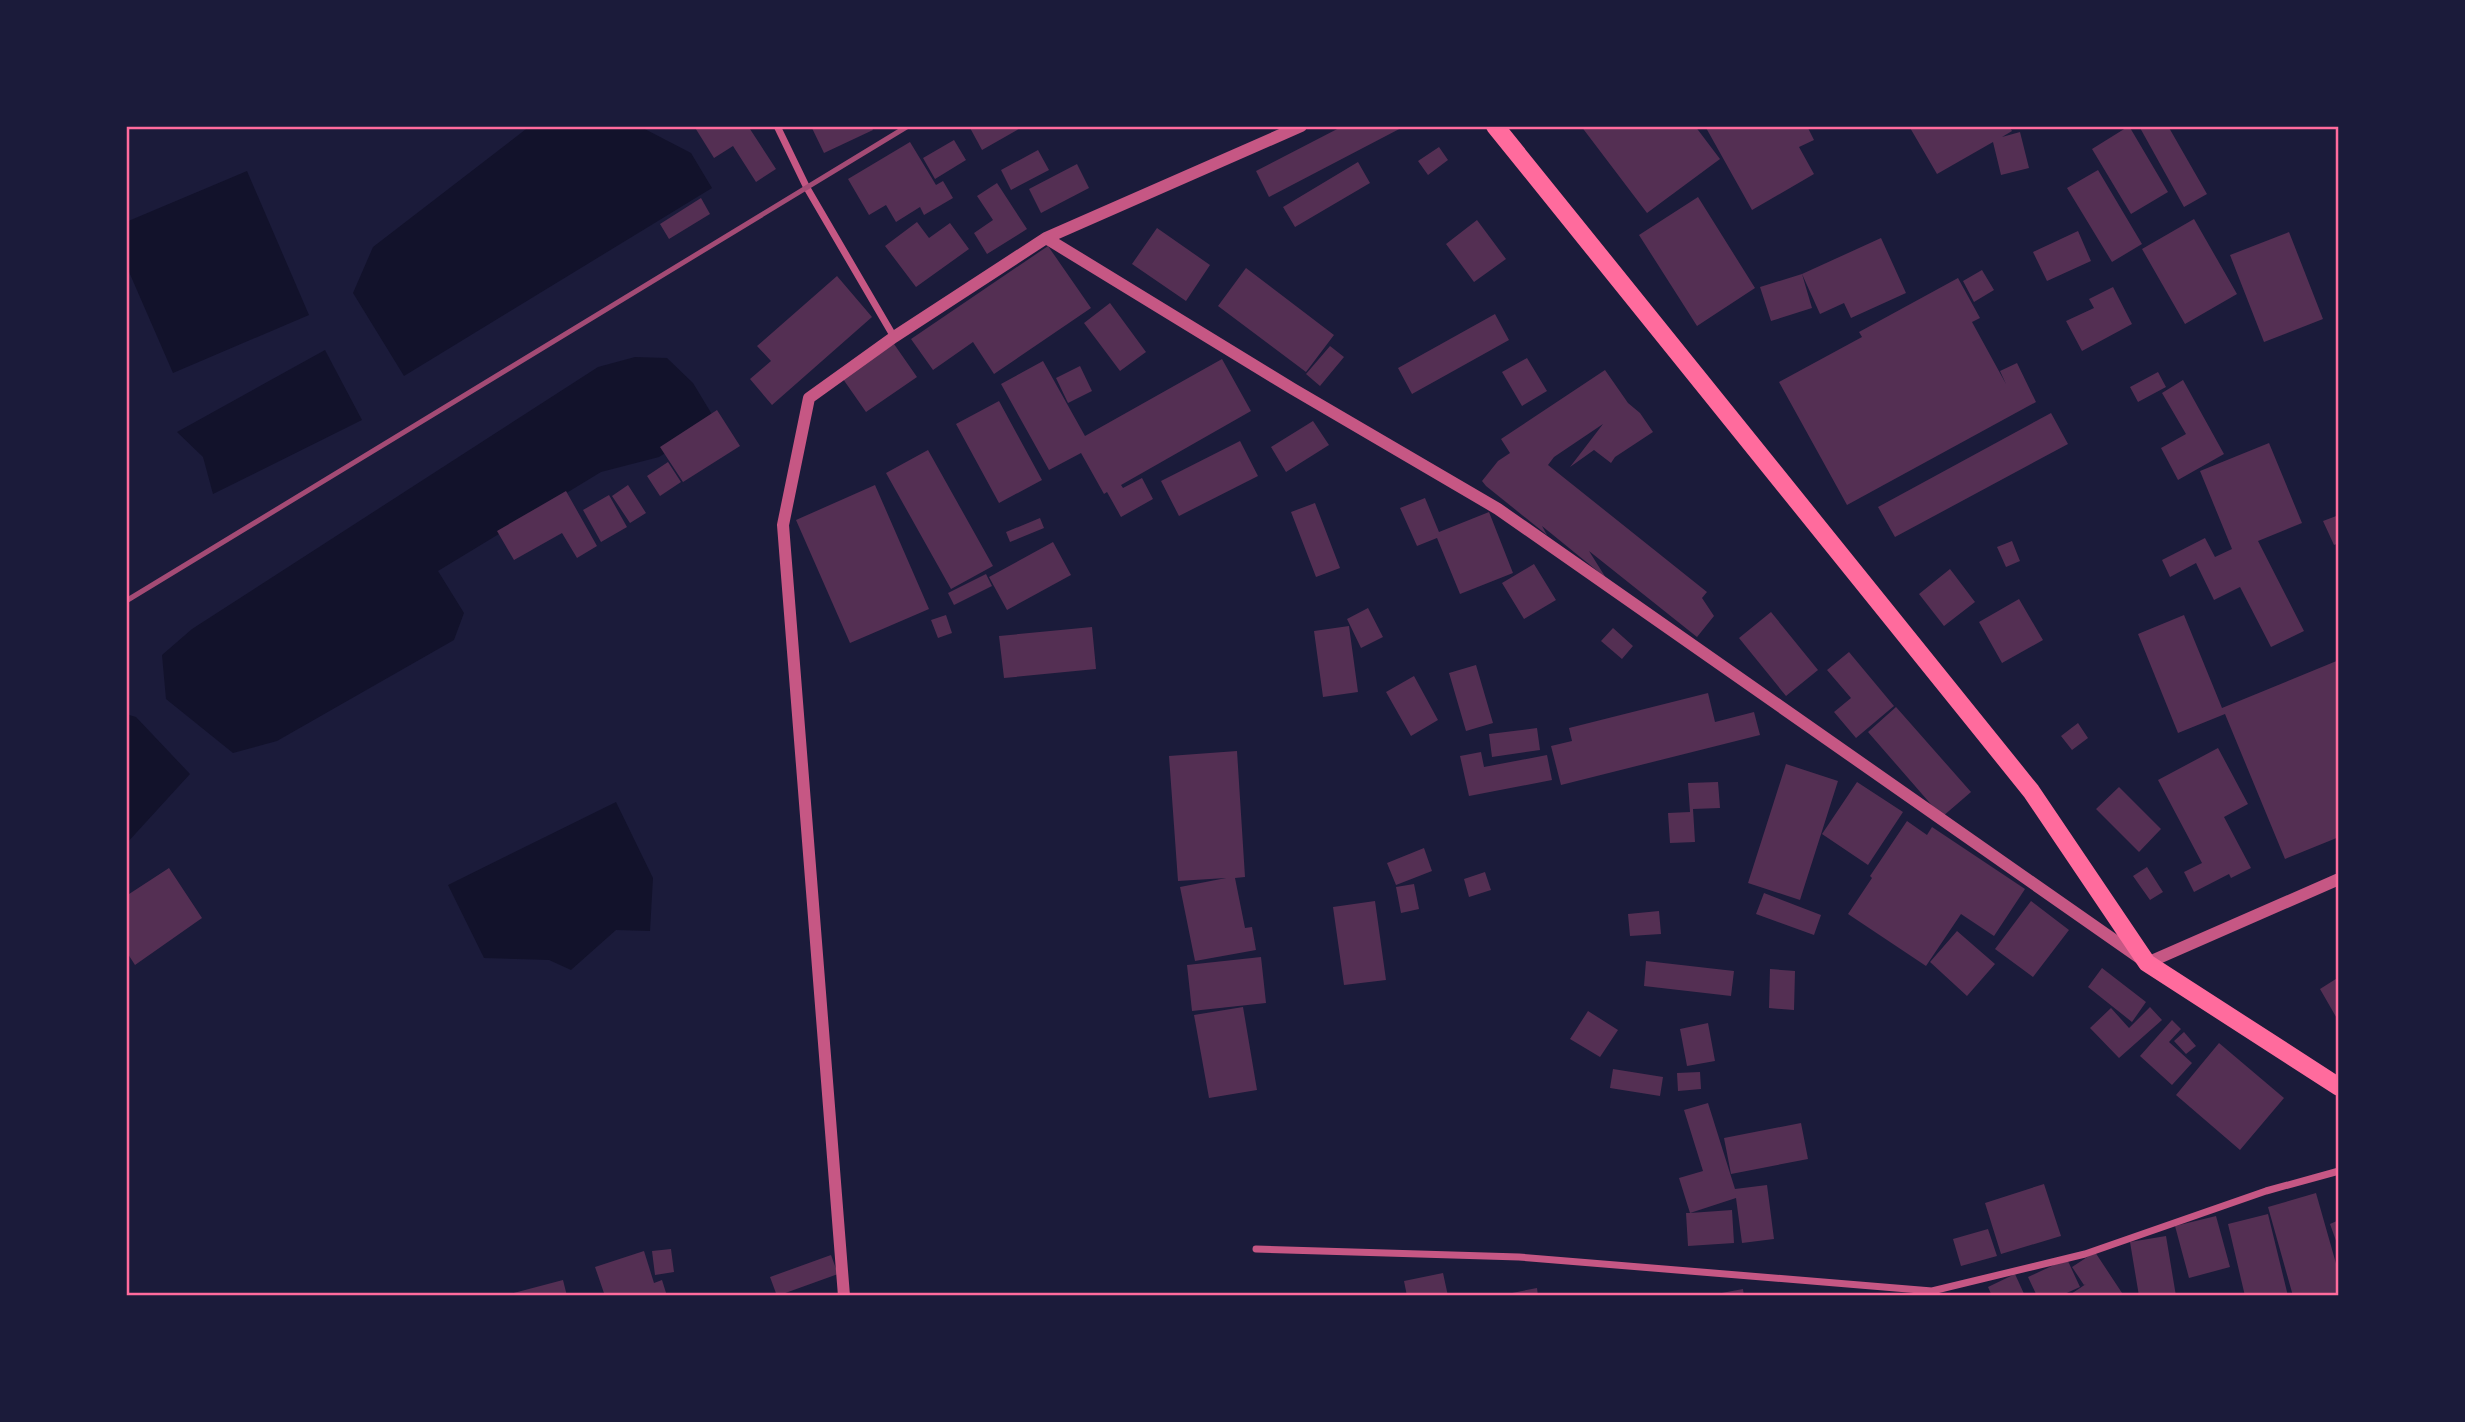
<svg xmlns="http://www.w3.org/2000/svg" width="2465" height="1422" font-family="Raleway,sans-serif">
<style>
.water{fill:#12122b}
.building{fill:#542f53}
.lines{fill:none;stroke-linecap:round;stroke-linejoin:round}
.minor{stroke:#c65784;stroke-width:7}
.tertiary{stroke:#c65784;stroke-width:12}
.primary{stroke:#ff6b9d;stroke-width:18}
.rail{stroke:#a44b75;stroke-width:5}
.neatline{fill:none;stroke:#ff6b9d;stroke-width:2.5}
</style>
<rect width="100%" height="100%" fill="#1b1b3a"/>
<path class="water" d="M 530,126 L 639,126 L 691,153 L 712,188 L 404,376 L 353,293 L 373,247 Z
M 247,171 L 309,315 L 173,373 L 126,265 L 126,222 Z
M 325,350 L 362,420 L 213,494 L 203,457 L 177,432 Z
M 635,357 L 667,358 L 693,383 L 716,421 L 659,457 L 601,472 L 438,571 L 464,613 L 454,640 L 277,741 L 233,753 L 166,699 L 162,655 L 192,629 L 598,367 Z
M 126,714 L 136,717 L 190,774 L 126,844 Z
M 616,802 L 653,878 L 650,931 L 616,930 L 571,970 L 549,960 L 484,958 L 448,885 Z"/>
<path class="building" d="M 694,126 L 748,126 L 776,169 L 756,182 L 733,146 L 714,158 Z
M 811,126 L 871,126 L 873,130 L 824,153 Z
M 969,126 L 1024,126 L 982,150 Z
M 1343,126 L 1405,126 L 1269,197 L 1256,171 Z
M 1581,126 L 1695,126 L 1720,159 L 1647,213 Z
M 1705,126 L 1807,126 L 1814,140 L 1799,147 L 1814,174 L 1752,210 Z
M 1909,126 L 2009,126 L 2012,131 L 2002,137 L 2020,132 L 2029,168 L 2001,175 L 1993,142 L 1937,174 Z
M 2129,126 L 2168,192 L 2131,214 L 2092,149 Z
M 2139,126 L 2168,126 L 2207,194 L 2184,207 Z
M 954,140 L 966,160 L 935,179 L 923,158 Z
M 910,142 L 936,185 L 943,181 L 953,198 L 924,215 L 920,207 L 896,222 L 886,205 L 869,215 L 848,179 Z
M 1439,147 L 1448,160 L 1428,175 L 1418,161 Z
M 1038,150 L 1049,170 L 1011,190 L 1001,170 Z
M 1358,162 L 1370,183 L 1295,227 L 1283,207 Z
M 1077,164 L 1089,188 L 1041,213 L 1029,189 Z
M 2098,170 L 2142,244 L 2112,262 L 2067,188 Z
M 997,183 L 1027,229 L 987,254 L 974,233 L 993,220 L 977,196 Z
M 1698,197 L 1755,288 L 1697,326 L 1639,235 Z
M 701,198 L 710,214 L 669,239 L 660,224 Z
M 2194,219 L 2237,294 L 2185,324 L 2142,249 Z
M 1477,220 L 1506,259 L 1474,282 L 1446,244 Z
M 917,222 L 929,238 L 950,223 L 969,249 L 916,287 L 885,246 Z
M 1157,228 L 1210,265 L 1186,301 L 1132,264 Z
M 2078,231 L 2091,261 L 2047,281 L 2033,252 Z
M 2289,232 L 2323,319 L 2264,342 L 2230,255 Z
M 1881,238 L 1906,293 L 1851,318 L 1844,303 L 1820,314 L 1802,274 L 1812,308 L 1771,321 L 1760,287 L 1802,274 Z
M 1048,246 L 1091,308 L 994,374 L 973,342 L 933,370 L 911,339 Z
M 1246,268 L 1334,335 L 1306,372 L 1218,306 Z
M 1982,270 L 1994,290 L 1974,302 L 1963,281 Z
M 837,276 L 872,317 L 772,405 L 750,379 L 771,361 L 757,346 Z
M 1958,278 L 1980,318 L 1972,322 L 2006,384 L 2000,371 L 2017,363 L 2036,402 L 1847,505 L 1779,382 L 1862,337 L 1859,332 Z
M 2113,287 L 2132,324 L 2082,351 L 2066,321 L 2094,308 L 2089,299 Z
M 1110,303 L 1146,352 L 1120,371 L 1084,323 Z
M 1495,314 L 1509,340 L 1412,394 L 1398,368 Z
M 894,344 L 917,377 L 866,412 L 843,379 Z
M 1330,346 L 1344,357 L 1320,386 L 1306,374 Z
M 1527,358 L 1547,391 L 1522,406 L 1502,372 Z
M 1222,359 L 1251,411 L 1121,485 L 1123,488 L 1142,478 L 1153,499 L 1121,517 L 1107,492 L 1104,494 L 1081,453 L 1049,470 L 1001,384 L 1043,361 L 1085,436 Z
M 1080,366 L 1092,391 L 1068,403 L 1056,378 Z
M 1605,370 L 1628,403 L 1640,413 L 1653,432 L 1615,457 L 1611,463 L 1594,450 L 1570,467 L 1603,424 L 1554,457 L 1548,465 L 1707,592 L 1702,598 L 1714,616 L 1697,637 L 1589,551 L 1606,578 L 1542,526 L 1547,535 L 1486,486 L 1482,481 L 1498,461 L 1510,453 L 1501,439 Z
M 2158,372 L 2166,387 L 2138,402 L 2130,387 Z
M 2183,380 L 2224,454 L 2178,480 L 2161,448 L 2186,434 L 2162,393 Z
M 999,401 L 1042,480 L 999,503 L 956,424 Z
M 717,410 L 740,446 L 683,482 L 660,447 Z
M 2051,413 L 2068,444 L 1895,537 L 1878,507 Z
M 1313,421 L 1329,445 L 1286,472 L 1271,447 Z
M 1240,441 L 1258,476 L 1179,516 L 1161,481 Z
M 2269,443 L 2302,523 L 2258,541 L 2304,631 L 2271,647 L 2240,587 L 2214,600 L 2196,563 L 2170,577 L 2162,560 L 2205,538 L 2215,557 L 2232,549 L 2200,471 Z
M 928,450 L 993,566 L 951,589 L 886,473 Z
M 668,462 L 681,482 L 660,496 L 647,476 Z
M 628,485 L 646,513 L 630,523 L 612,496 Z
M 875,485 L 929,609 L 850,643 L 796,520 Z
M 566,491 L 597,546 L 577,558 L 562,533 L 514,560 L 497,531 Z
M 609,495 L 627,527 L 601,542 L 583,510 Z
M 1425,498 L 1439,532 L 1489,512 L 1513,573 L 1460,594 L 1437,538 L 1417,546 L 1400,508 Z
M 1315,503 L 1340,568 L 1316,577 L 1291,512 Z
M 2339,515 L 2339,543 L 2334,545 L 2323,521 Z
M 1040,518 L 1044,528 L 1010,542 L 1006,532 Z
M 2012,541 L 2020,561 L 2006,567 L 1997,547 Z
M 1053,542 L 1071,575 L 1007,610 L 989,577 Z
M 1534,564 L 1556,600 L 1524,619 L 1502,583 Z
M 1950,569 L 1975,602 L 1944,626 L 1919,594 Z
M 986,574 L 992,586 L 954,605 L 948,593 Z
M 2019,599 L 2043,640 L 2002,663 L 1979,622 Z
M 1368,608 L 1383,637 L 1361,648 L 1347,619 Z
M 1771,612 L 1818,670 L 1786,696 L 1739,638 Z
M 946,615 L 952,633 L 938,638 L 931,620 Z
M 2184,615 L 2222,708 L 2339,660 L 2339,837 L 2285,859 L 2225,714 L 2178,733 L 2138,634 Z
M 1349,626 L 1358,692 L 1323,697 L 1314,631 Z
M 1092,627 L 1096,669 L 1004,678 L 999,636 Z
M 1613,628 L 1633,646 L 1622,659 L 1601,641 Z
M 1849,652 L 1894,706 L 1856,738 L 1834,712 L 1851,698 L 1827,670 Z
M 1476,665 L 1493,723 L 1466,731 L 1449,673 Z
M 1414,676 L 1438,720 L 1411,736 L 1386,692 Z
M 1708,693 L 1715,722 L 1754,712 L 1760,735 L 1561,785 L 1551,746 L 1572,741 L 1569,728 Z
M 1896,707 L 1971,792 L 1942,817 L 1868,732 Z
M 2078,723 L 2088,738 L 2072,750 L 2061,736 Z
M 1537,728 L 1540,750 L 1492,757 L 1489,734 Z
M 2218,748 L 2248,804 L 2224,817 L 2251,868 L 2231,878 L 2229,874 L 2194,892 L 2184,872 L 2202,863 L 2158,780 Z
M 1237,751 L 1245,877 L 1235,878 L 1245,928 L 1252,927 L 1256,950 L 1195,961 L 1180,887 L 1226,878 L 1178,881 L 1169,756 Z
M 1481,752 L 1484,767 L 1547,755 L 1552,780 L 1469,796 L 1460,756 Z
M 1786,764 L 1838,781 L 1800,900 L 1748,883 Z
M 1718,782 L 1720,808 L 1693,809 L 1695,842 L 1670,843 L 1668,813 L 1690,812 L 1688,783 Z
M 1857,782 L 1903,812 L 1868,865 L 1822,834 Z
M 2119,787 L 2161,829 L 2139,852 L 2096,809 Z
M 1907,821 L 1927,835 L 1932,827 L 2025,889 L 1994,936 L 1961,914 L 1926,966 L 1848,914 L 1872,878 L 1870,876 Z
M 1424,848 L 1432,871 L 1396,885 L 1387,863 Z
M 2147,867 L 2163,892 L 2150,900 L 2133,876 Z
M 169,868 L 202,918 L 135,965 L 126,951 L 126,896 Z
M 1485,872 L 1491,890 L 1469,897 L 1464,879 Z
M 1414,884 L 1419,909 L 1401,913 L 1396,887 Z
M 1764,893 L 1821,915 L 1814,935 L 1756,914 Z
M 1375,901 L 1386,980 L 1344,985 L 1333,907 Z
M 2031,901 L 2069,930 L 2033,977 L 1995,949 Z
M 1659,911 L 1661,934 L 1630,936 L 1628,914 Z
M 1957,931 L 1995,964 L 1967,996 L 1930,962 Z
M 1261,957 L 1266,1003 L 1192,1011 L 1187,965 Z
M 1646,961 L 1734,971 L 1731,996 L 1644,986 Z
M 2102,968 L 2146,1002 L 2132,1022 L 2088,987 Z
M 1770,969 L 1795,971 L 1794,1010 L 1769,1008 Z
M 2339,977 L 2339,1022 L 2320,989 Z
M 1243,1007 L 1257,1090 L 1209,1098 L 1194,1015 Z
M 2150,1007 L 2162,1020 L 2119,1058 L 2090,1028 L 2111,1008 L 2129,1028 Z
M 1588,1011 L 1618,1030 L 1600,1057 L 1570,1039 Z
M 2172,1020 L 2181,1029 L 2169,1042 L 2192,1063 L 2172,1085 L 2140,1056 Z
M 1708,1023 L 1715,1061 L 1687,1066 L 1680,1029 Z
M 2184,1032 L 2196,1046 L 2186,1054 L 2174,1041 Z
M 2219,1043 L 2284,1098 L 2240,1150 L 2176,1095 Z
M 1613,1069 L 1663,1077 L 1660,1096 L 1610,1088 Z
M 1700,1072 L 1701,1089 L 1678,1091 L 1677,1073 Z
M 1708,1103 L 1735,1189 L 1767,1185 L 1774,1239 L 1742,1243 L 1736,1198 L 1690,1213 L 1732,1210 L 1734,1243 L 1688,1246 L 1686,1213 L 1690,1213 L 1679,1178 L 1703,1171 L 1684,1110 Z
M 1801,1123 L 1808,1159 L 1731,1174 L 1724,1138 Z
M 2044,1184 L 2061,1236 L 2001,1254 L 1985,1203 Z
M 2316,1193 L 2339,1274 L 2339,1296 L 2293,1296 L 2268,1207 Z
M 2268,1214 L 2288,1296 L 2245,1296 L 2228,1224 Z
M 2216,1216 L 2230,1267 L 2189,1278 L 2175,1226 Z
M 2339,1220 L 2339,1249 L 2330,1224 Z
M 1988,1229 L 1997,1256 L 1961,1266 L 1953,1239 Z
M 2166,1236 L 2176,1296 L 2139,1296 L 2130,1242 Z
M 671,1249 L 674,1272 L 655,1275 L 652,1251 Z
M 644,1251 L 654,1283 L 662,1280 L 667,1296 L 605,1296 L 595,1267 Z
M 2095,1252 L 2124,1296 L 2068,1296 L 2086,1284 L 2084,1285 L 2072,1267 Z
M 831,1255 L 838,1274 L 777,1296 L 770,1277 Z
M 2067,1259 L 2080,1287 L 2060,1296 L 2037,1296 L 2028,1277 Z
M 1443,1273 L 1448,1296 L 1407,1296 L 1404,1281 Z
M 2015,1274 L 2025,1296 L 1992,1296 L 1988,1287 Z
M 563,1280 L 567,1296 L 506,1296 L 506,1295 Z
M 1537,1288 L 1538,1296 L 1502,1296 L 1502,1295 Z
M 1743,1289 L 1744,1296 L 1711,1296 L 1711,1295 Z"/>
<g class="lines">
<path class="minor" d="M 777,126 L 807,188 L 894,337
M 1256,1249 L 1519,1257 L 1932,1291 L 2085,1254 L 2266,1191 L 2339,1171"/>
<path class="tertiary" d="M 1046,238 L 1293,389 L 1498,509 L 2147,963 L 2339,879
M 844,1296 L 783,525 L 809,398 L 894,337 L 1046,238 L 1301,126"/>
<path class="primary" d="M 1495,126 L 2031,791 L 2147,963 L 2339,1087"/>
<path class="rail" d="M 126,601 L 908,126"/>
</g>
<rect width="2465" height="1422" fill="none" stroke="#1b1b3a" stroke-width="256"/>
<rect x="128" y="128" width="2209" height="1166" class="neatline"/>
</svg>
